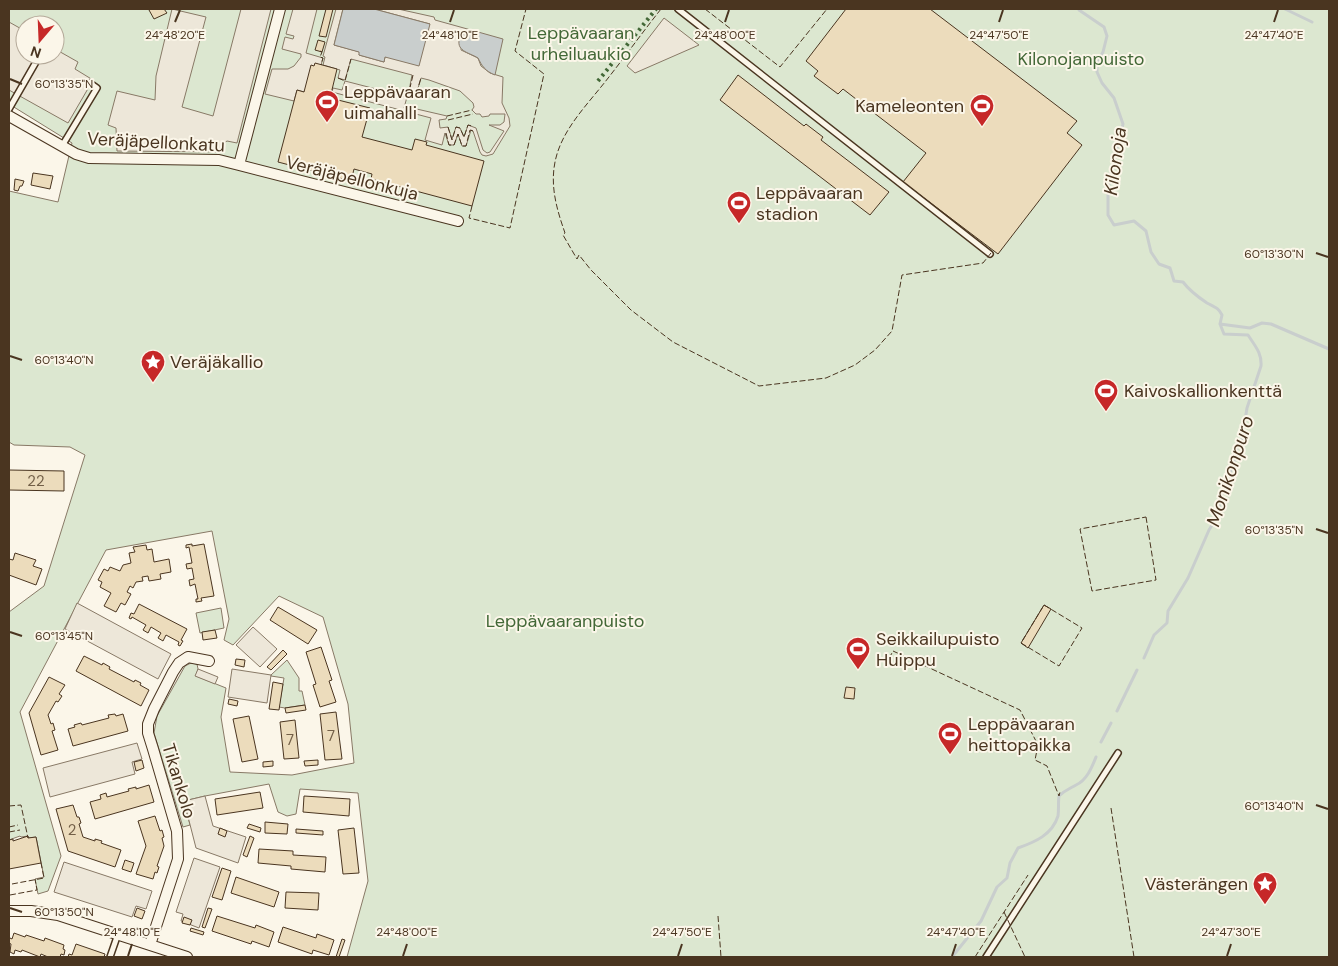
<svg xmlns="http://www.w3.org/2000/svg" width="1338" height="966" font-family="'DM Sans',sans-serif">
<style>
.green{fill:#dce7d0;stroke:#887966;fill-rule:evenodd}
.parking{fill:#ede7d9;stroke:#887966}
.water{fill:#c9cecd;stroke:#887966}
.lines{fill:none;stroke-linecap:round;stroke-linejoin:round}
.stream{stroke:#c9cecd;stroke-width:3}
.building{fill:#ecdcbc;stroke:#4a3520}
.lane-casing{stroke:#4a3520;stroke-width:8}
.street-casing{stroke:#4a3520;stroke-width:12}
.lane{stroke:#fbf6e9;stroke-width:5}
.street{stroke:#fbf6e9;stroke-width:10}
.hedge{stroke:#436837;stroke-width:4;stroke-dasharray:2.5 4;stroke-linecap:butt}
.fence{stroke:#4a3520;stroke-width:1;stroke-dasharray:6 2.5;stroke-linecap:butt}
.ticks{fill:none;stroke:#4a3520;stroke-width:2}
.labels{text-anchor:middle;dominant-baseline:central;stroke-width:4;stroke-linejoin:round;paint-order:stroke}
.number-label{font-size:15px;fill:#725f47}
.park-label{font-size:18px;fill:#436837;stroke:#fbf6e9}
.poi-label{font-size:18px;fill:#4a3520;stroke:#fbf6e9;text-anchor:start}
.street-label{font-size:18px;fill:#4a3520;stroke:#fbf6e9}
.water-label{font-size:19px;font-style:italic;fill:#4a3520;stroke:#fbf6e9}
.ticks-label{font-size:12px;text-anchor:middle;fill:#4a3520;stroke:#fbf6e9;stroke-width:4;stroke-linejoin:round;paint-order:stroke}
</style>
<rect width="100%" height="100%" fill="#fbf6e9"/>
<path class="green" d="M 9,9 L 1329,9 L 1329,957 L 347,957 L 368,881 L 358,793 L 300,789 L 296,814 L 287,816 L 278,812 L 269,784 L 205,796 L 184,801 L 190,825 L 183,827 L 154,733 L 157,716 L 185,666 L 191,663 L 197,664 L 198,669 L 196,676 L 226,688 L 221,717 L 230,772 L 292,775 L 354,763 L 348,704 L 323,617 L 279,596 L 233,645 L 224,640 L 229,619 L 212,531 L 106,550 L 20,712 L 61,856 L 48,891 L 38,894 L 35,879 L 44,877 L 36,837 L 28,838 L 28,836 L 21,837 L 20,836 L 9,840 L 9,612 L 44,586 L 85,455 L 70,447 L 14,445 L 9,442 L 9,191 L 58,202 L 72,143 L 9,104 ZM 25,25 L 55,25 L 55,55 L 25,55 Z
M 221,608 L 224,628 L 200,633 L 196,613 Z
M 287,660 L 299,678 L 299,691 L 302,691 L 305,705 L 285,708 L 279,707 L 284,678 L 271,676 L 271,675 Z"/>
<path class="parking" d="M 172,9 L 206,17 L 182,107 L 213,116 L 241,9 L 271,9 L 237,143 L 227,141 L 224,143 L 223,152 L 117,151 L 116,128 L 108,125 L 117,91 L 155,100 L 156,76 Z
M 293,9 L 317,9 L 306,53 L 323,58 L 321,65 L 304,92 L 297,90 L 294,101 L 265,94 L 272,69 L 288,69 L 294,66 L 301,57 L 301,54 L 282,49 L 285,37 L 293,39 L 294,36 L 286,34 Z
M 336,9 L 343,9 L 334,45 L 360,52 L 359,55 L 384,62 L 385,57 L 430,24 L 374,9 L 398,9 L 434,17 L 435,20 L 471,30 L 471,33 L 463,34 L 461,50 L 478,58 L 481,66 L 490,73 L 503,77 L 502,103 L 509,118 L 510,126 L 493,154 L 486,156 L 482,155 L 480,152 L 473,131 L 471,130 L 466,146 L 462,146 L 458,134 L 454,145 L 449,145 L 445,133 L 442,145 L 425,140 L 431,118 L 332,92 L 333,88 L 342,90 L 345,81 L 407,97 L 404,108 L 407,109 L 408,107 L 447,116 L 446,119 L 439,120 L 440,128 L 448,127 L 452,139 L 456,127 L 460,128 L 464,137 L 468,125 L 476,128 L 483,150 L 487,153 L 490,152 L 504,131 L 489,125 L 500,125 L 504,122 L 505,114 L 490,114 L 489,116 L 482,117 L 480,114 L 476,114 L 472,110 L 474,107 L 473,103 L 460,91 L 429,80 L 421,78 L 415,98 L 408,96 L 412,75 L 351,59 L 345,80 L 338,78 L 340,70 L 323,65 L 325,57 L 323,56 Z
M 664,18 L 699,45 L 635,73 L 627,66 Z
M 9,22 L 25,31 L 25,55 L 55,55 L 55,49 L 78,62 L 75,69 L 93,80 L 68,123 L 9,90 Z
M 77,603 L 171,654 L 158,679 L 65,629 Z
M 253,627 L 277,649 L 260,667 L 236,645 Z
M 198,669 L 218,677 L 215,684 L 195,676 Z
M 232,669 L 271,675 L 267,703 L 228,697 Z
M 137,743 L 142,759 L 132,762 L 135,774 L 50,797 L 43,768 Z
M 205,796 L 213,826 L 246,837 L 238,863 L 196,848 L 184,801 Z
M 194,858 L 220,867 L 199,928 L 181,921 L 183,914 L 176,912 Z
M 64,862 L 152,891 L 146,909 L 136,906 L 132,917 L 54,892 Z"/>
<path class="water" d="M 343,9 L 374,9 L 430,24 L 419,66 L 385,57 L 384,62 L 359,55 L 359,52 L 334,45 Z
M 471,30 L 503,39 L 495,75 C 485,71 482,66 478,58 C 468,52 455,51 460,37 L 466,32 L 470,33 Z"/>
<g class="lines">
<path class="stream" d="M 1285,9 L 1312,22
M 1079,10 L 1104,27 L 1107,36 L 1103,52 L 1097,63 L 1097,72 L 1102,83 L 1114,98 L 1123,124 L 1110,176 L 1108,192 L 1108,215 L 1114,225 L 1134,221 L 1146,231 L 1151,252 L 1159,264 L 1170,268 L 1174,281 L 1183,282 C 1189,290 1198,297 1207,303 C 1214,307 1218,307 1222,315 L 1220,324
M 1220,324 L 1250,328 L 1262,323 L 1271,324 L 1329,349
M 1144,658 L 1154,635 L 1167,623 L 1168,611 L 1188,578 L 1209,530 L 1214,522 L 1218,518 L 1220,497 L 1236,458 L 1237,448 L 1242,439 L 1247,408 L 1261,366 C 1262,353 1255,346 1248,335 L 1224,334 L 1220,324
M 1117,711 L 1137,670
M 1101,742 L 1111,723
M 952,957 L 981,921 L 997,887 L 1007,878 L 1010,863 L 1018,848 C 1035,842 1052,835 1058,816 C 1059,809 1058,802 1059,796 C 1065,790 1069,789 1076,785 C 1087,780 1092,767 1096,757"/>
</g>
<path class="building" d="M 151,9 L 164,9 L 167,13 L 154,19 L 149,10 Z
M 326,9 L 333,9 L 326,37 L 319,36 Z
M 846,9 L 930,9 L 1077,121 L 1067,133 L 1082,145 L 998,254 L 903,182 L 926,153 L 843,89 L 838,94 L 814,76 L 818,71 L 806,61 Z
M 318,40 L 325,42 L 322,52 L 315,50 Z
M 315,63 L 337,69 L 330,98 L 370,108 L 362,137 L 412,150 L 415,139 L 427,142 L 426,145 L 484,161 L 472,206 L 371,179 L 372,174 L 354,169 L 351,181 L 278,162 L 297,90 L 304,92 L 311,65 L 314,66 Z
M 738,75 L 804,126 L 806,124 L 823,137 L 821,140 L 889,192 L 870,215 L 720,100 Z
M 33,173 L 53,176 L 50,189 L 31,185 Z
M 15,179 L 24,181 L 22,186 L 20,186 L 18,191 L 14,190 Z
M 9,470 L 64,471 L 64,491 L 9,490 Z
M 192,544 L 192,546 L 204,544 L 214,596 L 201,598 L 202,601 L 196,602 L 196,599 L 198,599 L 195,584 L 190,586 L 189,580 L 194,579 L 192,568 L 187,569 L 186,564 L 192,563 L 189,547 L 186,548 L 186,545 Z
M 146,545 L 147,550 L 152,549 L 154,562 L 169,559 L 171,572 L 160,574 L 161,579 L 149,581 L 148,576 L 142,577 L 143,581 L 136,582 L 133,588 L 130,586 L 127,592 L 131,594 L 125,605 L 121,603 L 116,612 L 104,606 L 111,593 L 100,587 L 102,582 L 98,580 L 104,569 L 108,571 L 110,567 L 120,571 L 123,565 L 131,563 L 129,553 L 135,552 L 133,547 Z
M 15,553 L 36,560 L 33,566 L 42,569 L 36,585 L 9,575 L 9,559 L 13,560 Z
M 139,604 L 187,629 L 181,640 L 183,641 L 180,646 L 178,645 L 179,642 L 166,635 L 163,641 L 158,638 L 161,633 L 151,627 L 148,633 L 143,630 L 146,625 L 132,617 L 131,619 L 129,618 L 131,613 L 134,614 Z
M 1044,605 L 1051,609 L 1028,648 L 1021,643 Z
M 278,607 L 317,630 L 308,644 L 270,620 Z
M 215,630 L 217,638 L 203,640 L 202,632 Z
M 321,647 L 332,680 L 329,681 L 336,702 L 320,707 L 313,685 L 316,684 L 306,652 Z
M 283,650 L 287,654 L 271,670 L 267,667 Z
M 84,656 L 102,665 L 103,663 L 110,667 L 109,669 L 134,682 L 135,680 L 141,683 L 140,685 L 149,690 L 141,706 L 76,671 Z
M 236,659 L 245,660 L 244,667 L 235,665 Z
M 49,677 L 65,685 L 59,694 L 62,696 L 58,702 L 56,701 L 48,715 L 51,724 L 53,723 L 55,730 L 52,731 L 58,750 L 41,755 L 29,713 Z
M 273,682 L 283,684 L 279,710 L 269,709 Z
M 846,687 L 855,688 L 854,699 L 844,698 Z
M 229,699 L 238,701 L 237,706 L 228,704 Z
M 305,705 L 306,710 L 286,713 L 285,708 Z
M 336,712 L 342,759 L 325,760 L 320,714 Z
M 115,714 L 116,716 L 123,714 L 128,731 L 73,746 L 68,729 L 75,727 L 74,725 L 81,723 L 82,725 L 109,718 L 108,715 Z
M 249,716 L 258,759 L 242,762 L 233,719 Z
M 295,720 L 299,758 L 284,759 L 280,722 Z
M 142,760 L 144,768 L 136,771 L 134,762 Z
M 318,760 L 318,765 L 305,766 L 304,761 Z
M 273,761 L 273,766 L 263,767 L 263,762 Z
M 149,785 L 154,802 L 95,819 L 90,802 L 101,799 L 100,795 L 106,793 L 107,797 L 129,791 L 128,789 L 136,787 L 136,789 Z
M 260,792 L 263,808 L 217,815 L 215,799 Z
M 304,796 L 350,799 L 349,816 L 303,812 Z
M 73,805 L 77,817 L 79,817 L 81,823 L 79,824 L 83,837 L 95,841 L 95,839 L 102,841 L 101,843 L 121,850 L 115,867 L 68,851 L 56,809 Z
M 155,816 L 160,831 L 162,830 L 164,837 L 162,838 L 164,846 L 157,866 L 159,867 L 157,873 L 155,872 L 153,879 L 136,874 L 146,846 L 138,821 Z
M 265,822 L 288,824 L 287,834 L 265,833 Z
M 249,824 L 261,828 L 260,832 L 247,828 Z
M 220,828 L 227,831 L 225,837 L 218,834 Z
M 354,828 L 359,873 L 343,874 L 338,830 Z
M 296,829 L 323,831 L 323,835 L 296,833 Z
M 28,836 L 28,838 L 36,837 L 41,863 L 9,869 L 9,840 L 13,839 L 13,841 Z
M 250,836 L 254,838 L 247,857 L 243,855 Z
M 259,849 L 293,851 L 293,855 L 326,857 L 325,872 L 291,869 L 291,866 L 258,863 Z
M 125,860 L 134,863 L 131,872 L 122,869 Z
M 222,868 L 231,871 L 222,900 L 212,897 Z
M 236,877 L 279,892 L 274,907 L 231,893 Z
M 286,892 L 319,893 L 318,910 L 285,908 Z
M 137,908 L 145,911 L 142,919 L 134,916 Z
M 208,908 L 212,909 L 205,928 L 202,927 Z
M 217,916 L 255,928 L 256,925 L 274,932 L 269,947 L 252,941 L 251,944 L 212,931 Z
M 184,917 L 192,920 L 190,925 L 182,923 Z
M 283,927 L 316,938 L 317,934 L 334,940 L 329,955 L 313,950 L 312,954 L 278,942 Z
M 191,928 L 204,932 L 203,935 L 190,931 Z
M 14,933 L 25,937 L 26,935 L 44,941 L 45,938 L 64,945 L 63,949 L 65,950 L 64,955 L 61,954 L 60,957 L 48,957 L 41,954 L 40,957 L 22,950 L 21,952 L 15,950 L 14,954 L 10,952 L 11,944 L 9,943 L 9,940 L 10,938 L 12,939 Z
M 342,939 L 345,940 L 339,957 L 336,957 Z
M 76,944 L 105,954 L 104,957 L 68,957 L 69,954 L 72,955 Z"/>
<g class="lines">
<defs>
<path id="lane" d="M 678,9 L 990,254
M 9,109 L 40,55
M 62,146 L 97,88 L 90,83
M 110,957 L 118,934
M 986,957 L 1118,753"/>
<path id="street" d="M 9,116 L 76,154 L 89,158 L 219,160 L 239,165 L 280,9
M 239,165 L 458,221
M 9,911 L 31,911 L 58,915 L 187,957
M 150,945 L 178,859 L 177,831 L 153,749 L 148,733 L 148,724 L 154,709 L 173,672 L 179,663 L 188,657 L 209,661"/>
</defs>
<use href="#lane" class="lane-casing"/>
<use href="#street" class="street-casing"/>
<use href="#lane" class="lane"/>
<use href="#street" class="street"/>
<path class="hedge" d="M 598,81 L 656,9"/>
<path class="fence" d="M 661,9 C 642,33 624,58 605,82 C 586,106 561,131 555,162 C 550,187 557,210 565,233 L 563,235 L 577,259 L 579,255 L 591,270 L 631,310 L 673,342 L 759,386 L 826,378 L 855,365 L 875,350 L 892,331 L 902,275 L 983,263 L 991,253
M 705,9 L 780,67 L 827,9
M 320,51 L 322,52 L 320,57 L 323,58 L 321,65
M 413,75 L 408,96 L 415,98 L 421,78
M 338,78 L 345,81 L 351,59
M 447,116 L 472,110
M 448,120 L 473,114
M 448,127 L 452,140 L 456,127 L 460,128 L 464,137 L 468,125 L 472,126
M 446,133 L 449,145 L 454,145 L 458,134 L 462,146 L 466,146 L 470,130 L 473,131
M 472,206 L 469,218 L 510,228 L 544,74 L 515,51 L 526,9
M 1146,517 L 1156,580 L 1092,591 L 1080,529 Z
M 1044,605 L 1082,628 L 1059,666 L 1021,643 Z
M 885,666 L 893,651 L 1020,710 L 1038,745 L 1035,760 L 1047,766 L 1059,796 L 1060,792
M 9,806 L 21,805 L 28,838
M 1111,808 L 1134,957
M 9,827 L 18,825
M 9,832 L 20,830
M 12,884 L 44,878 L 41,863
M 10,895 L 37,890 L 35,879
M 1004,912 L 1025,957
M 718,916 L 721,957
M 975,957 L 1028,875"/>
</g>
<path class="ticks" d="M 175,22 L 180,10M 450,22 L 454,10M 725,22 L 729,10M 999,22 L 1003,10M 1274,22 L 1278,10M 10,79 L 22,84M 1316,253 L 1328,257M 10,356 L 22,360M 1316,529 L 1328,533M 10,632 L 22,636M 1316,805 L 1328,809M 10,908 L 22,912M 128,956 L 132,944M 403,956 L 407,944M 678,956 L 682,944M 952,956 L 956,944M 1227,956 L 1231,944"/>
<defs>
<symbol id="stadium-pin" viewBox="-11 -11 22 30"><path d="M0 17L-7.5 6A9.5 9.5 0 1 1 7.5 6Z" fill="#c62828" stroke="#fbf6e9"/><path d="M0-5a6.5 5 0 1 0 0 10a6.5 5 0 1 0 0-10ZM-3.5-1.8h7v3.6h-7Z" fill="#fff"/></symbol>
<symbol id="sight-pin" viewBox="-11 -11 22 30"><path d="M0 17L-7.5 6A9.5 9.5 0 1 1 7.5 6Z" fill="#c62828" stroke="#fbf6e9"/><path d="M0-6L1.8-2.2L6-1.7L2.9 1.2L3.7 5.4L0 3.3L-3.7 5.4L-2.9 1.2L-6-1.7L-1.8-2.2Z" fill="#fff"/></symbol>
</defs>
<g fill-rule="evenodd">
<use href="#stadium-pin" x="313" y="88" width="28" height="38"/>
<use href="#stadium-pin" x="968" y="92" width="28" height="38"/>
<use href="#stadium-pin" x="725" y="189" width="28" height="38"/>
<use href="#sight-pin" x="139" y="348" width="28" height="38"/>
<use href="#stadium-pin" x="1092" y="377" width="28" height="38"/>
<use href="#stadium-pin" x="844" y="635" width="28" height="38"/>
<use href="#stadium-pin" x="936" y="720" width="28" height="38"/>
<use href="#sight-pin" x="1251" y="870" width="28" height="38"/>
</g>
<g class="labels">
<g class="number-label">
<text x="36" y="481">22</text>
<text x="331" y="736">7</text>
<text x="290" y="740">7</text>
<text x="72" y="830">2</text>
</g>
<g class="park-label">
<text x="581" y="33">Leppävaaran<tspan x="581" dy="21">urheiluaukio</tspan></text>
<text x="1081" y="59">Kilonojanpuisto</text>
<text x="565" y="621">Leppävaaranpuisto</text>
</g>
<g class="poi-label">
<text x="344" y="92">Leppävaaran<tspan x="344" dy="21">uimahalli</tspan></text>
<text x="964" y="106" text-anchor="end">Kameleonten</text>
<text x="756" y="193">Leppävaaran<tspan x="756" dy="21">stadion</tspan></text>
<text x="170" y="362">Veräjäkallio</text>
<text x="1124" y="391">Kaivoskallionkenttä</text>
<text x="876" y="639">Seikkailupuisto<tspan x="876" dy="21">Huippu</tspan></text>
<text x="968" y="724">Leppävaaran<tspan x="968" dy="21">heittopaikka</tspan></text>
<text x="1248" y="884" text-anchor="end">Västerängen</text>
</g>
<g class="street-label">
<text transform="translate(156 142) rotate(3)">Veräjäpellonkatu</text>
<text transform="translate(352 178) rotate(14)">Veräjäpellonkuja</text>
<text transform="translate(179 781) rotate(73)">Tikankolo</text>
</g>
<g class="water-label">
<text transform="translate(1115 161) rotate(-82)">Kilonoja</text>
<text transform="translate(1230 471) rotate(-72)">Monikonpuro</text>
</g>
</g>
<g class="ticks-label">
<text x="175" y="39">24°48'20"E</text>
<text x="450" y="39">24°48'10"E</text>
<text x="725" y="39">24°48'00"E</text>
<text x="999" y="39">24°47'50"E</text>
<text x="1274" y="39">24°47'40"E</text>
<text x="64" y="88">60°13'35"N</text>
<text x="1274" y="258">60°13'30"N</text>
<text x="64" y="364">60°13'40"N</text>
<text x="1274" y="534">60°13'35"N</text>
<text x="64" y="640">60°13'45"N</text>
<text x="1274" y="810">60°13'40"N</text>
<text x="64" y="916">60°13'50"N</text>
<text x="132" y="936">24°48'10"E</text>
<text x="407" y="936">24°48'00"E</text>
<text x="682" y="936">24°47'50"E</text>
<text x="956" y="936">24°47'40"E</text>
<text x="1231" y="936">24°47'30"E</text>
</g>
<rect width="1338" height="966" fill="none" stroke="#4a3520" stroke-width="20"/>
<g transform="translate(40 40) rotate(199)"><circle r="24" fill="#fbf6e9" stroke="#b4a999"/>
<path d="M0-4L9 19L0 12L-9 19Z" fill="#c62828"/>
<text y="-8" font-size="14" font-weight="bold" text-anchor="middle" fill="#4a3520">N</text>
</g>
</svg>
